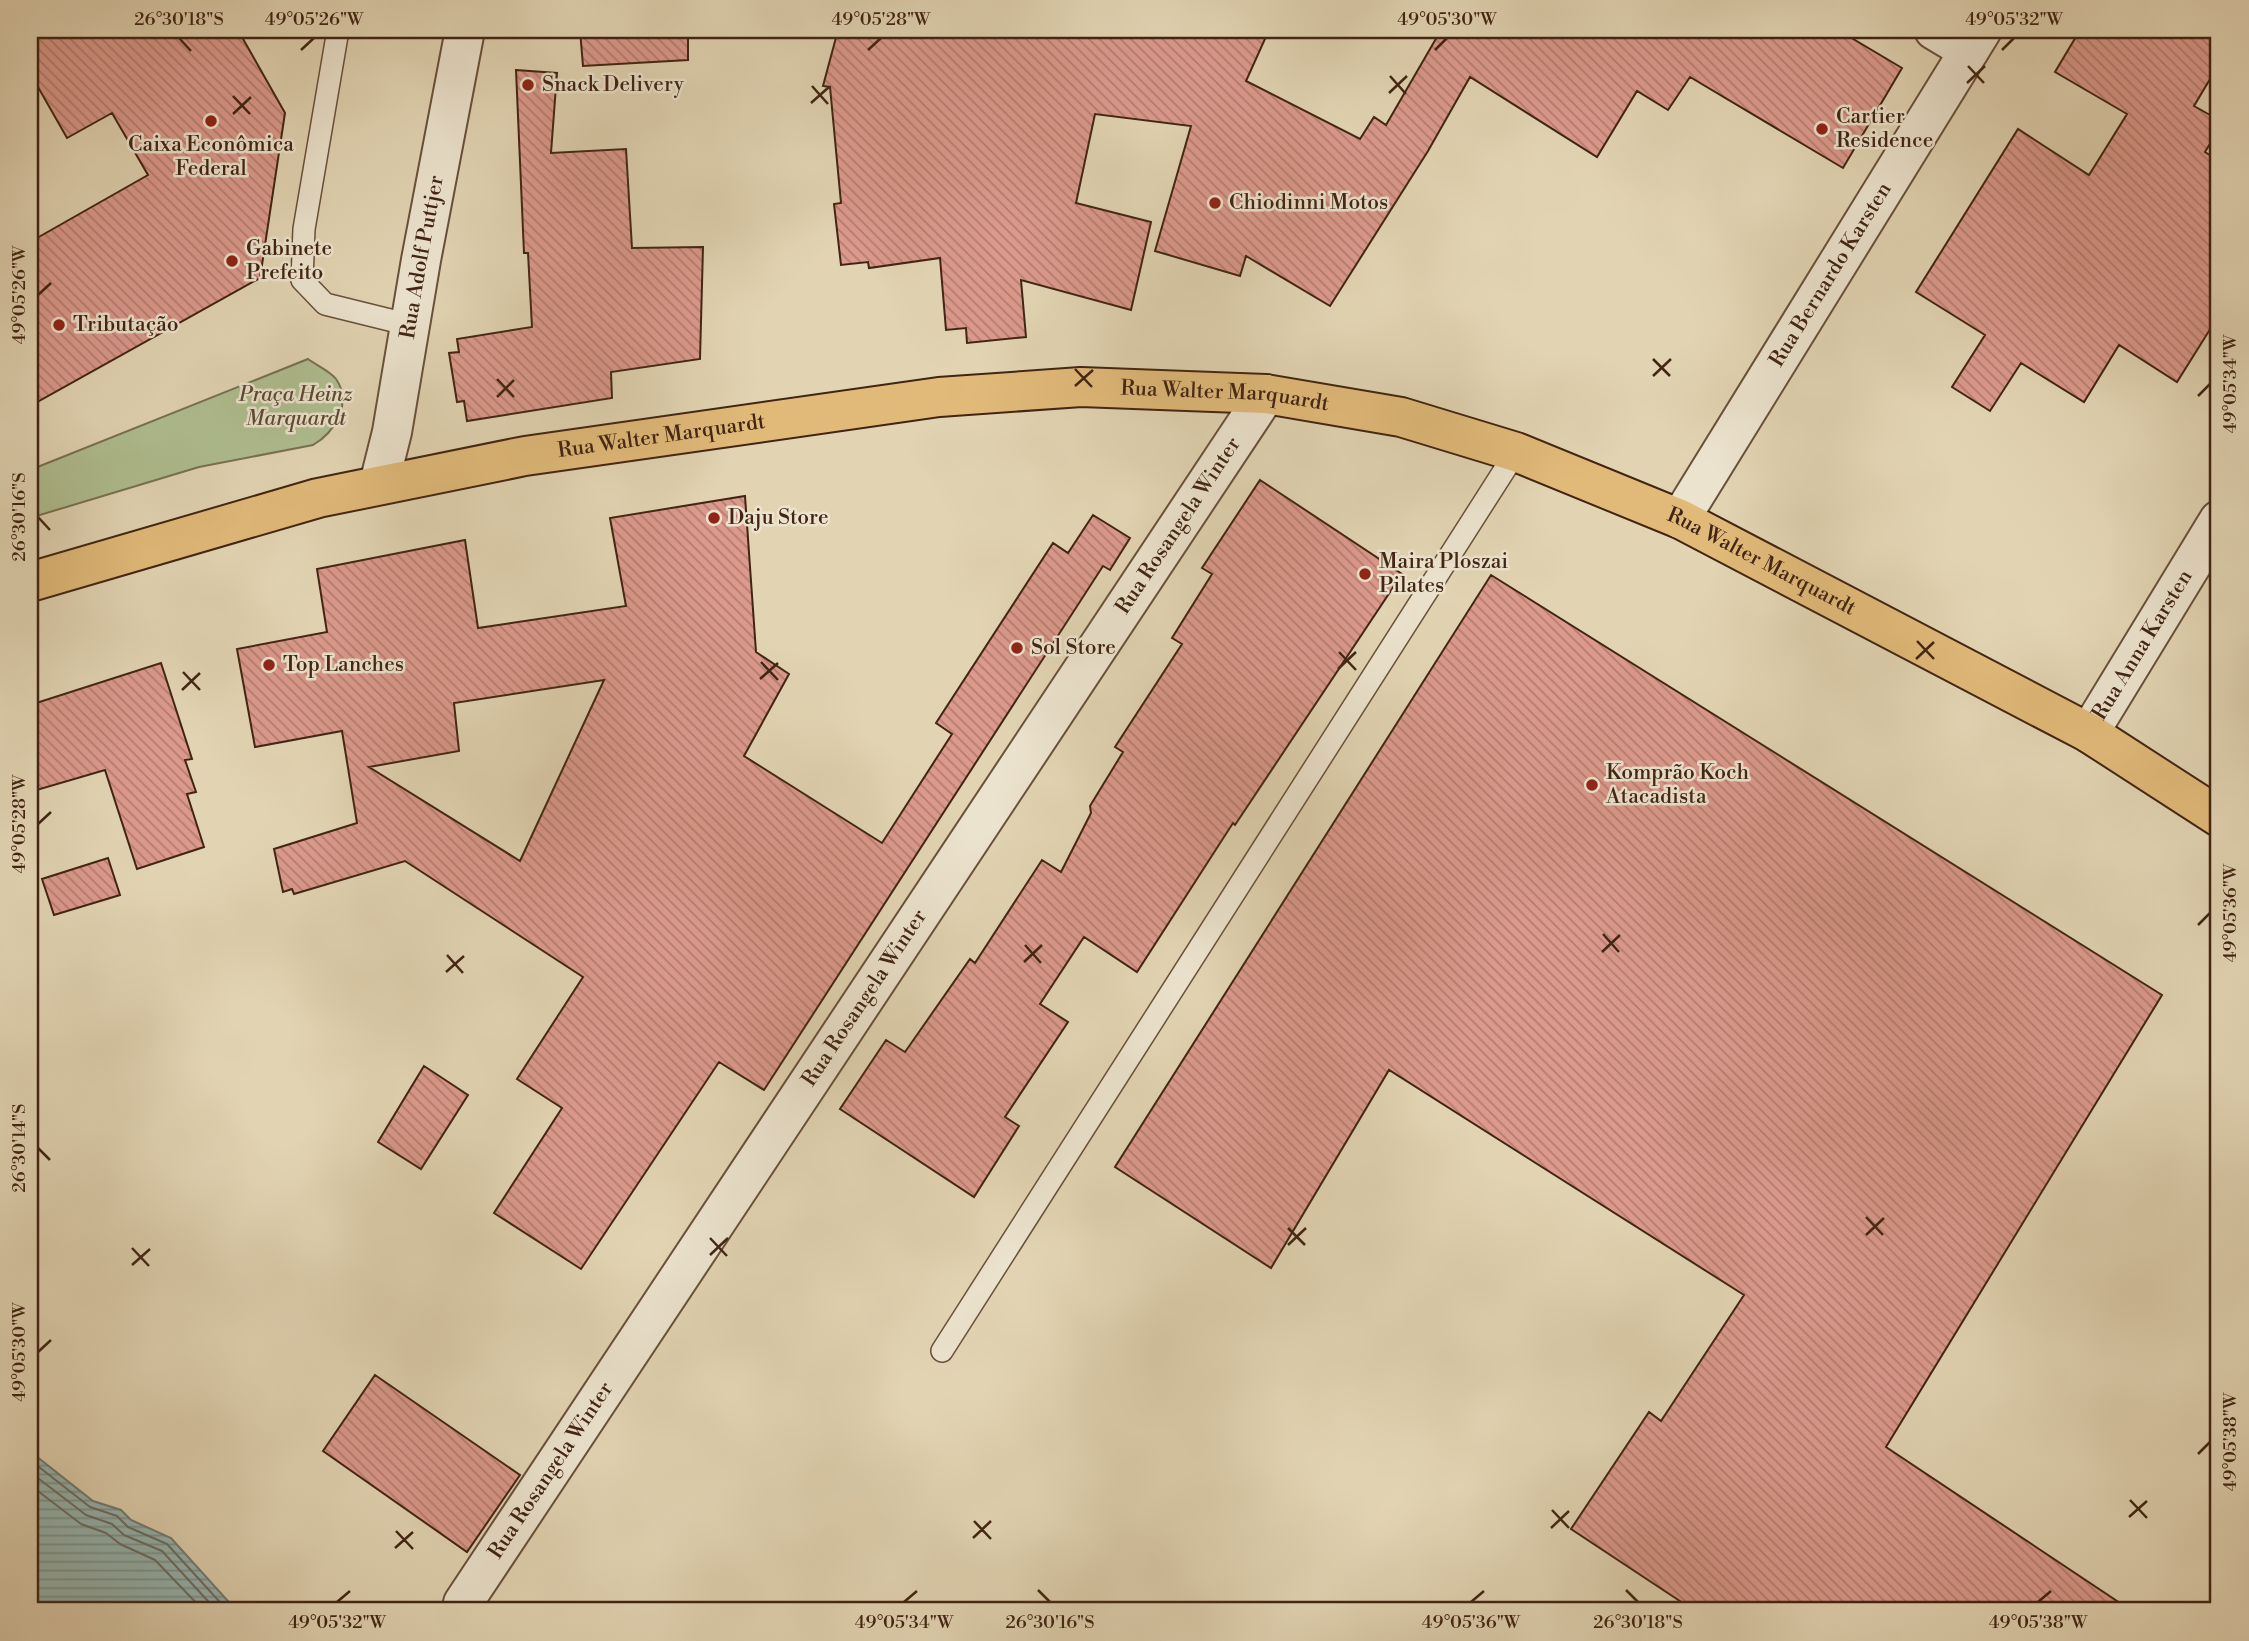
<svg xmlns="http://www.w3.org/2000/svg" width="2249" height="1641" font-family="'Libre Bodoni',serif">
<style>
.green{fill:#afbe90;stroke:#787152;stroke-width:2}
.water{fill:url(#water-rules);stroke:#747c74;stroke-width:2}
.lines{fill:none;stroke-linecap:round;stroke-linejoin:round}
.shore{stroke:#6c6e64;stroke-width:2}
.building{fill:url(#building-back-hatch);stroke:#412413;stroke-width:2;fill-rule:evenodd}
.service-casing{stroke:#69503b;stroke-width:24}
.minor-casing{stroke:#69503b;stroke-width:42}
.tertiary-casing{stroke:#69503b;stroke-width:42}
.primary-casing{stroke:#412413;stroke-width:42}
.service{stroke:#ece3ce;stroke-width:21}
.minor{stroke:#ece3ce;stroke-width:38}
.tertiary{stroke:#ece3ce;stroke-width:38}
.primary{stroke:#e1ba7a;stroke-width:38}
.ticks{fill:none;stroke:#412413;stroke-width:2.5}
.poi-dot{fill:#8f2418;stroke:#ece3ce;stroke-width:2.5}
.labels{text-anchor:middle;dominant-baseline:central;stroke-width:5;stroke-linejoin:round;paint-order:stroke}
.poi-label{font-size:21px;fill:#412413;stroke:#ece3ce;text-anchor:start}
.street-label{font-size:21px;fill:#412413;stroke:#ece3ce}
.park-label{font-size:21px;font-style:italic;fill:#5c4a32;stroke:#ece3ce}
.neatline{fill:none;stroke:#412413;stroke-width:2.5}
.ticks-label{font-size:18px;text-anchor:middle;fill:#412413}
</style>
<defs>
<pattern id="water-rules" width="6" height="5" patternUnits="userSpaceOnUse" patternTransform="scale(1.75)"><rect width="6" height="5" fill="#96b7b4"/><path d="M0 2.5h6" fill="none" stroke="#7c9591"/></pattern>
<pattern id="building-back-hatch" width="6" height="6" patternUnits="userSpaceOnUse" patternTransform="scale(1.75)"><rect width="6" height="6" fill="#dc998c"/><path d="M-1 5l2 2M0 0l6 6M5-1l2 2" fill="none" stroke="#b47d71"/></pattern>
</defs>
<rect width="100%" height="100%" fill="#e2d4b3"/>
<filter id="stains"><feTurbulence type="fractalNoise" baseFrequency=".00286" numOctaves="4"/><feColorMatrix values="0 0 0 0 .2 0 0 0 0 .09 0 0 0 0 .02 0 0 0 .5 -.17"/></filter>
<radialGradient id="worn" r=".72"><stop offset=".6" stop-color="#630" stop-opacity="0"/><stop offset="1" stop-color="#630" stop-opacity=".3"/></radialGradient>
<path class="green" d="M 308,359 C 316,365 330,371 336,379 C 353,403 334,433 313,445 L 199,467 L 30,518 L 30,470 Z"/>
<path class="water" d="M 30,1446 L 36,1456 L 93,1501 L 121,1510 L 131,1520 L 171,1538 L 237,1611 L 30,1611 Z"/>
<g class="lines">
<path class="shore" d="M 30,1460 L 90,1507 L 117,1516 L 128,1527 L 167,1544 L 228,1611
M 30,1472 L 86,1515 L 112,1524 L 124,1535 L 162,1551 L 217,1611
M 30,1485 L 81,1524 L 106,1533 L 120,1544 L 155,1560 L 204,1611"/>
</g>
<path class="building" d="M 30,30 L 238,30 L 285,113 L 260,278 L 30,406 L 30,242 L 148,175 L 112,113 L 67,138 L 30,73 Z
M 580,30 L 688,30 L 688,60 L 583,66 Z
M 838,30 L 1269,30 L 1246,81 L 1360,139 L 1374,117 L 1386,125 L 1441,30 L 1838,30 L 1902,68 L 1843,168 L 1690,77 L 1668,110 L 1637,91 L 1597,157 L 1470,77 L 1428,151 L 1330,306 L 1246,256 L 1240,276 L 1155,251 L 1191,126 L 1095,114 L 1076,203 L 1151,222 L 1131,310 L 1021,280 L 1026,337 L 967,343 L 966,328 L 946,330 L 940,258 L 869,268 L 868,262 L 841,265 L 834,204 L 841,203 L 830,87 L 823,86 Z
M 2080,30 L 2219,30 L 2219,64 L 2194,106 L 2219,120 L 2219,129 L 2205,152 L 2219,161 L 2219,315 L 2177,382 L 2119,345 L 2084,402 L 2021,363 L 1990,411 L 1952,387 L 1985,335 L 1916,292 L 2018,129 L 2089,175 L 2127,114 L 2055,72 Z
M 516,70 L 557,73 L 551,153 L 626,149 L 632,248 L 703,247 L 700,359 L 611,372 L 612,398 L 467,421 L 464,401 L 457,402 L 449,353 L 459,352 L 457,339 L 532,327 L 528,253 L 524,253 Z
M 1260,480 L 1402,574 L 1235,825 L 1233,823 L 1137,972 L 1084,937 L 1040,1004 L 1068,1022 L 1005,1117 L 1019,1126 L 974,1197 L 840,1109 L 886,1040 L 905,1052 L 970,959 L 975,963 L 1042,860 L 1061,872 L 1091,813 L 1090,806 L 1123,752 L 1115,747 L 1182,644 L 1172,638 L 1212,574 L 1202,568 Z
M 745,496 L 756,652 L 789,674 L 744,756 L 882,843 L 952,734 L 936,723 L 1053,543 L 1068,553 L 1093,515 L 1130,538 L 1110,570 L 1103,566 L 764,1090 L 719,1062 L 581,1269 L 494,1213 L 562,1108 L 517,1079 L 583,977 L 405,861 L 294,894 L 292,889 L 283,892 L 274,849 L 357,823 L 342,731 L 255,747 L 237,649 L 327,632 L 317,569 L 465,540 L 478,628 L 626,606 L 610,518 ZM 604,680 L 520,861 L 369,767 L 459,751 L 454,703 Z
M 1491,575 L 2162,995 L 1886,1447 L 2132,1611 L 1695,1611 L 1571,1529 L 1649,1412 L 1661,1421 L 1744,1295 L 1389,1070 L 1271,1268 L 1115,1167 Z
M 161,663 L 192,759 L 185,760 L 196,792 L 187,794 L 204,847 L 137,869 L 105,770 L 30,792 L 30,705 Z
M 108,858 L 120,895 L 54,915 L 42,879 Z
M 424,1066 L 468,1095 L 421,1169 L 378,1142 Z
M 375,1375 L 520,1475 L 467,1552 L 323,1451 Z"/>
<g class="lines">
<defs>
<path id="service" d="M 338,30 L 304,229 L 302,280 L 325,304 L 410,325
M 942,1351 L 1516,452"/>
<g id="minor">
<path d="M 1934,30 L 1969,51"/>
<path id="s1" d="M 1680,519 L 1982,30"/>
<path id="s2" d="M 2089,733 L 2219,520"/>
<path id="s3" d="M 463,1603 L 1266,394"/>
</g>
<g id="tertiary">
<path id="s4" d="M 379,484 L 392,432 L 421,260 L 465,30"/>
</g>
<g id="primary">
<path id="s5" d="M 30,582 L 318,498 L 525,456 L 939,397 L 1081,387 L 1266,394 L 1401,417 L 1516,452 L 1680,519 L 2089,733 L 2219,817"/>
</g>
</defs>
<use href="#service" class="service-casing"/>
<use href="#minor" class="minor-casing"/>
<use href="#tertiary" class="tertiary-casing"/>
<use href="#primary" class="primary-casing"/>
<use href="#service" class="service"/>
<use href="#minor" class="minor"/>
<use href="#tertiary" class="tertiary"/>
<use href="#primary" class="primary"/>
</g>
<path class="ticks" d="M 179,38 L 191,51M 301,50 L 314,38M 868,50 L 881,38M 1435,50 L 1447,38M 2002,50 L 2014,38M 1968,66 L 1984,83M 1390,76 L 1406,94M 1967,83 L 1985,66M 812,86 L 828,104M 1389,93 L 1407,76M 233,96 L 250,114M 811,103 L 829,87M 233,114 L 251,97M 38,295 L 51,283M 1653,359 L 1670,376M 1075,369 L 1092,387M 1653,376 L 1671,359M 497,379 L 514,397M 1075,386 L 1093,370M 2198,396 L 2210,384M 497,397 L 514,380M 38,517 L 50,530M 1917,641 L 1934,659M 1339,652 L 1356,670M 1916,659 L 1934,642M 761,662 L 778,680M 1338,669 L 1356,652M 183,672 L 200,690M 760,679 L 778,663M 182,690 L 200,673M 38,824 L 51,812M 2198,925 L 2210,913M 1603,934 L 1619,952M 1025,945 L 1041,963M 1602,952 L 1620,935M 447,955 L 463,973M 1024,962 L 1042,945M 446,972 L 464,956M 38,1148 L 50,1160M 1866,1217 L 1883,1235M 1288,1228 L 1305,1245M 1866,1235 L 1884,1218M 710,1238 L 727,1256M 1288,1245 L 1306,1228M 132,1248 L 149,1266M 710,1255 L 728,1238M 132,1265 L 150,1249M 38,1352 L 51,1340M 2198,1454 L 2210,1442M 2130,1500 L 2147,1518M 1552,1510 L 1569,1528M 2129,1517 L 2147,1501M 974,1521 L 991,1539M 1551,1528 L 1569,1511M 396,1531 L 413,1549M 973,1538 L 991,1521M 395,1548 L 413,1532M 1038,1590 L 1050,1602M 1626,1590 L 1638,1602M 337,1602 L 350,1591M 904,1602 L 917,1591M 1471,1602 L 1484,1591M 2038,1602 L 2051,1591"/>
<g class="poi-dot">
<circle cx="528" cy="85" r="7"/>
<circle cx="211" cy="121" r="7"/>
<circle cx="1822" cy="129" r="7"/>
<circle cx="1215" cy="203" r="7"/>
<circle cx="232" cy="261" r="7"/>
<circle cx="59" cy="325" r="7"/>
<circle cx="714" cy="518" r="7"/>
<circle cx="1365" cy="574" r="7"/>
<circle cx="1017" cy="648" r="7"/>
<circle cx="269" cy="665" r="7"/>
<circle cx="1592" cy="785" r="7"/>
</g>
<g class="labels">
<g class="poi-label">
<text x="542" y="85">Snack Delivery</text>
<text x="1836" y="117">Cartier<tspan x="1836" dy="24">Residence</tspan></text>
<text x="211" y="145" text-anchor="middle">Caixa Econômica<tspan x="211" dy="24">Federal</tspan></text>
<text x="1229" y="203">Chiodinni Motos</text>
<text x="246" y="249">Gabinete<tspan x="246" dy="24">Prefeito</tspan></text>
<text x="73" y="325">Tributação</text>
<text x="728" y="518">Daju Store</text>
<text x="1379" y="562">Maira Ploszai<tspan x="1379" dy="24">Pilates</tspan></text>
<text x="1031" y="648">Sol Store</text>
<text x="283" y="665">Top Lanches</text>
<text x="1606" y="773">Komprão Koch<tspan x="1606" dy="24">Atacadista</tspan></text>
</g>
<g class="street-label">
<text stroke="none"><textPath href="#s4" startOffset="231">Rua Adolf Puttjer</textPath></text>
<text stroke="none"><textPath href="#s1" startOffset="287">Rua Bernardo Karsten</textPath></text>
<text stroke="none"><textPath href="#s5" startOffset="1216">Rua Walter Marquardt</textPath></text>
<text stroke="none"><textPath href="#s5" startOffset="649">Rua Walter Marquardt</textPath></text>
<text stroke="none"><textPath href="#s3" startOffset="1293">Rua Rosangela Winter</textPath></text>
<text stroke="none"><textPath href="#s5" startOffset="1783">Rua Walter Marquardt</textPath></text>
<text stroke="none"><textPath href="#s2" startOffset="103">Rua Anna Karsten</textPath></text>
<text stroke="none"><textPath href="#s3" startOffset="726">Rua Rosangela Winter</textPath></text>
<text stroke="none"><textPath href="#s3" startOffset="159">Rua Rosangela Winter</textPath></text>
</g>
<g class="park-label">
<text x="296" y="395">Praça Heinz<tspan x="296" dy="24">Marquardt</tspan></text>
</g>
</g>
<rect width="2249" height="1641" fill="none" stroke="#e2d4b3" stroke-width="77"/>
<rect x="38" y="38" width="2172" height="1564" class="neatline"/>
<g class="ticks-label">
<text x="179" y="25">26°30'18"S</text>
<text x="314" y="25">49°05'26"W</text>
<text x="881" y="25">49°05'28"W</text>
<text x="1447" y="25">49°05'30"W</text>
<text x="2014" y="25">49°05'32"W</text>
<text transform="translate(19 295) rotate(-90)" y="6">49°05'26"W</text>
<text transform="translate(2230 384) rotate(-90)" y="6">49°05'34"W</text>
<text transform="translate(19 517) rotate(-90)" y="6">26°30'16"S</text>
<text transform="translate(19 824) rotate(-90)" y="6">49°05'28"W</text>
<text transform="translate(2230 913) rotate(-90)" y="6">49°05'36"W</text>
<text transform="translate(19 1148) rotate(-90)" y="6">26°30'14"S</text>
<text transform="translate(19 1352) rotate(-90)" y="6">49°05'30"W</text>
<text transform="translate(2230 1442) rotate(-90)" y="6">49°05'38"W</text>
<text x="337" y="1628">49°05'32"W</text>
<text x="904" y="1628">49°05'34"W</text>
<text x="1050" y="1628">26°30'16"S</text>
<text x="1471" y="1628">49°05'36"W</text>
<text x="1638" y="1628">26°30'18"S</text>
<text x="2038" y="1628">49°05'38"W</text>
</g>
<rect width="100%" height="100%" filter="url(#stains)"/>
<rect width="100%" height="100%" fill="url(#worn)"/>
</svg>
